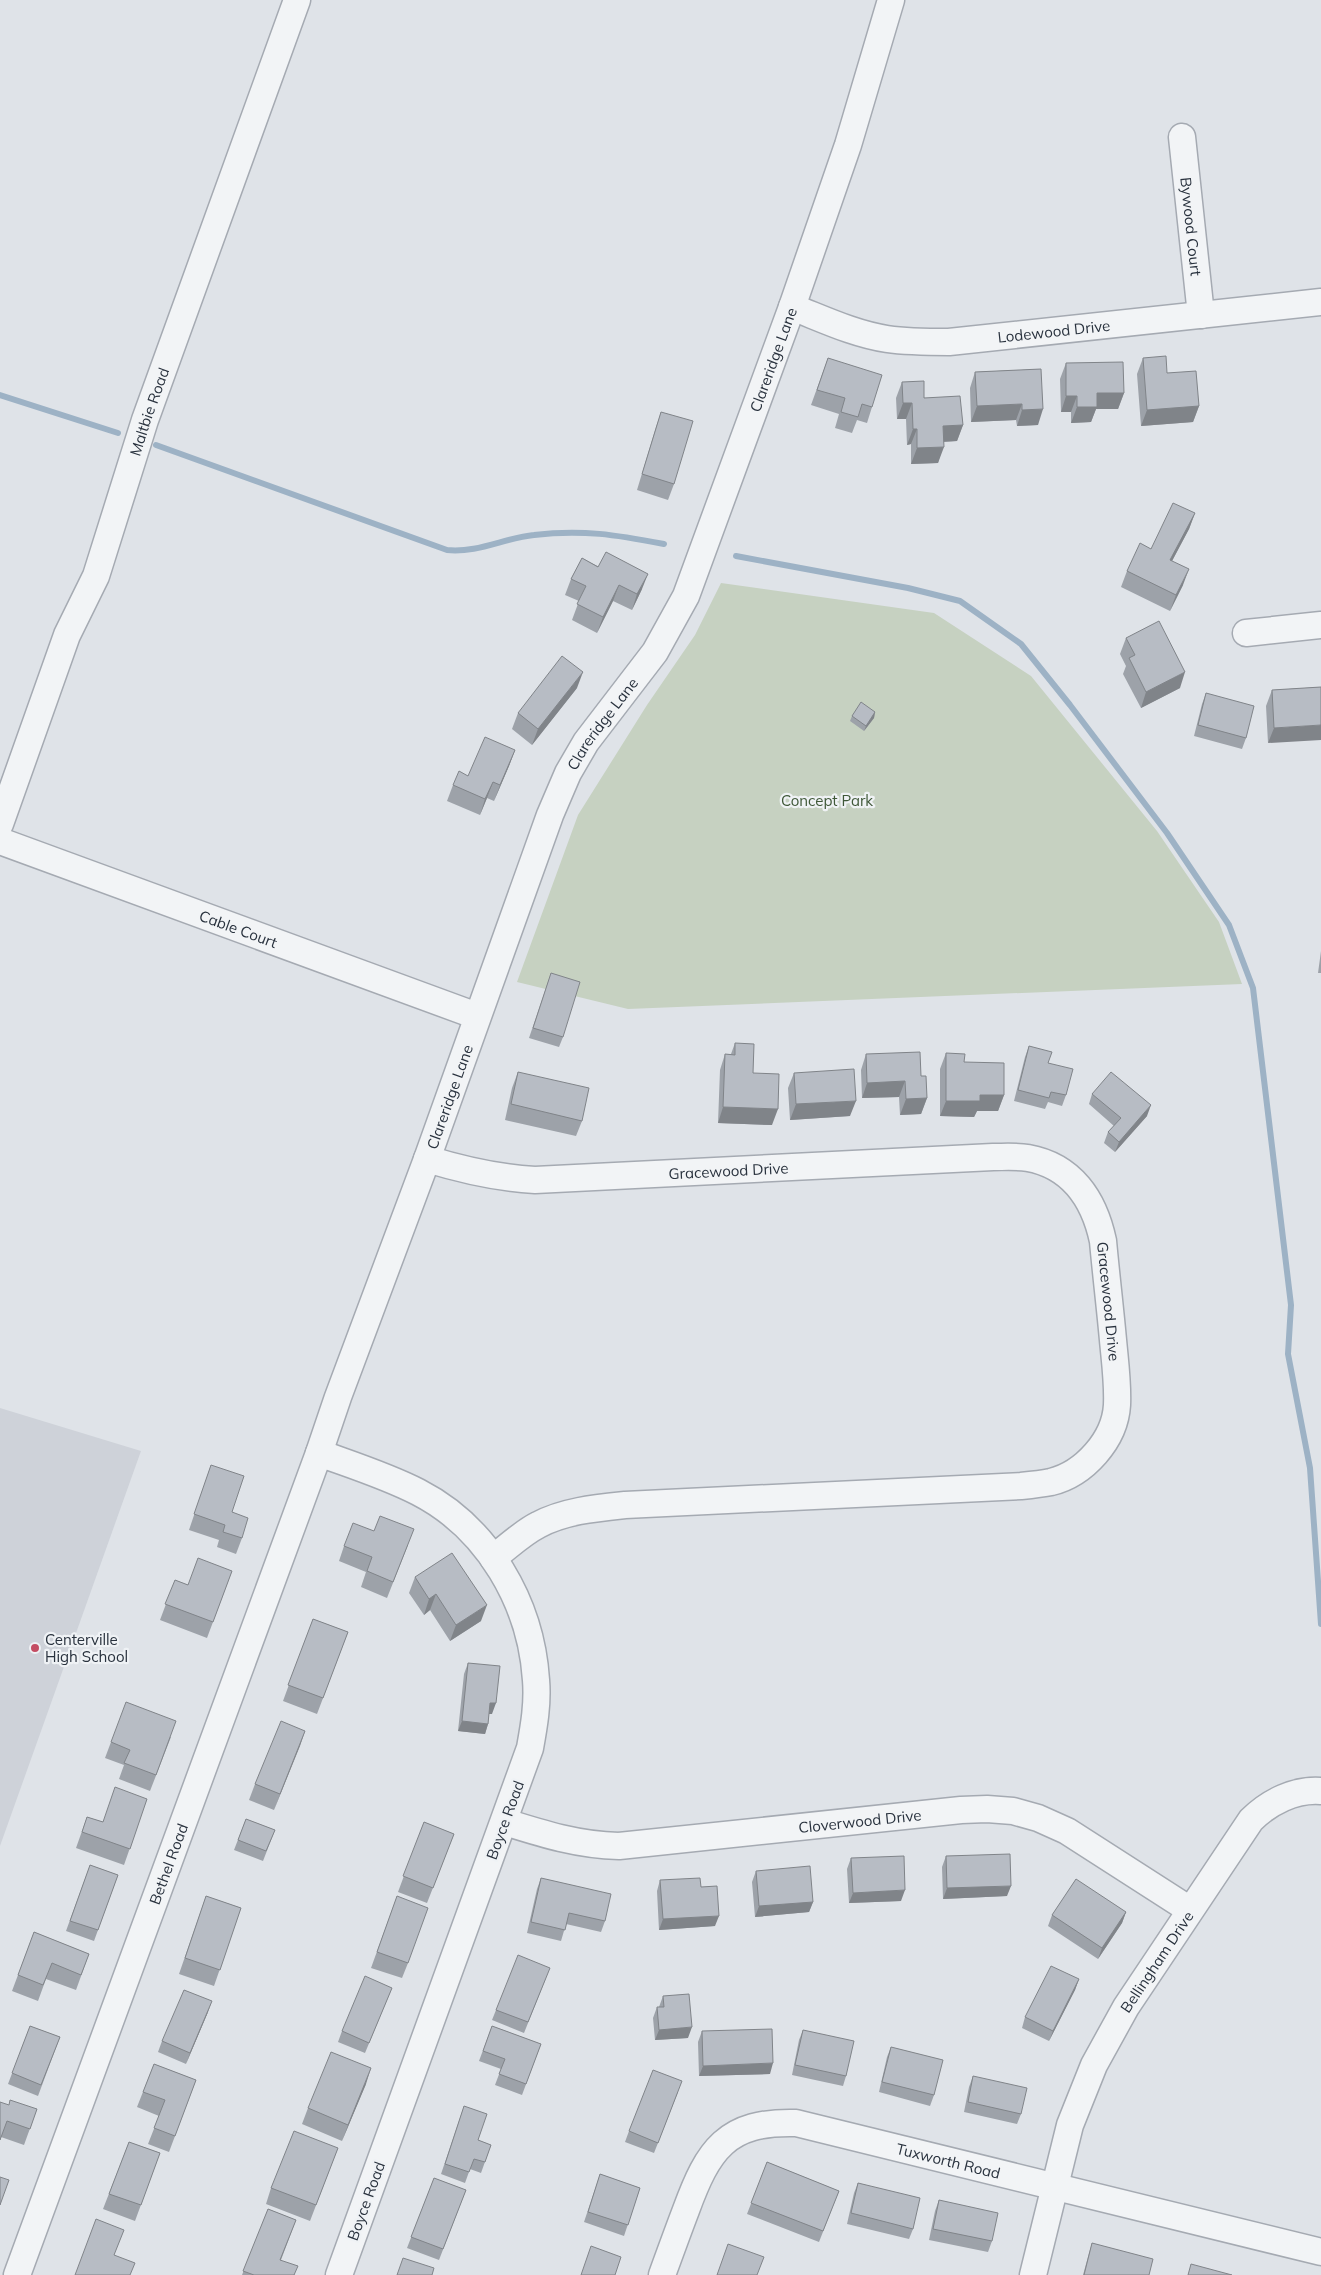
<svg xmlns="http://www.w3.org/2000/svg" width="1321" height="2275" font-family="Mulish,sans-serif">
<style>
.built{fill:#ced2d9}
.green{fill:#c6d1c1}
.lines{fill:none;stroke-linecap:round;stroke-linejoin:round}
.stream{stroke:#9db2c5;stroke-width:6}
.minor-casing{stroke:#a5aab2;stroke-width:29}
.minor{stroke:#f2f4f6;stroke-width:26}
.wall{fill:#9da2a9}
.shaded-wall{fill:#808489}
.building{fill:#b7bcc4;stroke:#808489}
.poi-dot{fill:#c44d63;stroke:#eff2f5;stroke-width:2}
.labels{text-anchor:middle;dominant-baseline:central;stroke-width:4.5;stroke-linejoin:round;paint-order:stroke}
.street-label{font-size:15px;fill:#29323e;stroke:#eff2f5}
.park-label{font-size:15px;fill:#3f5838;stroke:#eff2f5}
.poi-label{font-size:15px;fill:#29323e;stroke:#eff2f5;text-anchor:start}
</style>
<rect width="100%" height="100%" fill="#dfe3e8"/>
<path class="built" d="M 0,1408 L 141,1451 L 0,1846 Z"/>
<path class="green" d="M 721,583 L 934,613 L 1031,676 L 1157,831 L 1219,922 L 1242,984 L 628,1009 L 517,982 L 578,815 L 647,705 L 695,635 Z"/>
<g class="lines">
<path class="stream" d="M 0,395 L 118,433
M 156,445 L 447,550 C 478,553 504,538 534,535 C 582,529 617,535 664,544
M 736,556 L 908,588 L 960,601 L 1021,644 L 1070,705 L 1167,833 L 1229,925 L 1253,988 L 1291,1305 L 1288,1354 L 1310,1468 L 1321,1624"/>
<defs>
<g id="minor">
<path id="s1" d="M 1182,137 L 1201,315"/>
<path id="s2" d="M 792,307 C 823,319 854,334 887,339 C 908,342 929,342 949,342 L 1321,302"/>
<path d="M 1246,633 L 1321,625"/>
<path id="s3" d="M 0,824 L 67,635 L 96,576 L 145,420 L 297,0"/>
<path id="s4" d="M 0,841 L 477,1016"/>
<path id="s5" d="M 427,1159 C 463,1170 497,1178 535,1180 L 993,1157 C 1004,1157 1016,1156 1028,1158 C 1072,1166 1094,1199 1103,1241 C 1106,1274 1110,1307 1113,1340 C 1115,1362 1118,1383 1117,1405 C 1115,1440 1084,1474 1051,1482 C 1041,1484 1031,1485 1021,1486 L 625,1505 C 596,1508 564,1511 538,1525 C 522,1533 508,1547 493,1558"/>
<path d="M 319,1453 C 352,1465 387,1476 418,1492 C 488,1528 531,1603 536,1680 C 538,1703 534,1726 530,1748 L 339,2275"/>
<path id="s6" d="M 505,1822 C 543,1834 578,1845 619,1846 L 961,1810 L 987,1809 L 1013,1811 L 1038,1818 L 1067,1831 L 1190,1910"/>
<path id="s7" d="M 17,2275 L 319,1453 L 338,1397 L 427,1159 L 550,815 L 568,773 L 586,742 L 655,652 L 686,596 L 792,307 L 848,145 L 891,0"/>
<path id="s8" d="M 662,2275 C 670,2253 678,2231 686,2210 C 708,2150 726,2121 796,2123 L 1321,2252"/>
<path id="s9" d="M 1033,2275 L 1070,2125 L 1094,2065 L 1126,2007 L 1251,1820 C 1269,1802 1295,1789 1321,1791"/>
</g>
</defs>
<use href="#minor" class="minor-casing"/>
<use href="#minor" class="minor"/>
</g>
<path class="wall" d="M 828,358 L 872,407 L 867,423 L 857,420 L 852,433 L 835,428 L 839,414 L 811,405 Z
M 1143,358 L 1167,373 L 1199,406 L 1193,422 L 1141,426 L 1137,374 Z
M 1066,363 L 1124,393 L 1118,409 L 1096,409 L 1091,422 L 1071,423 L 1071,412 L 1061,412 L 1060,379 Z
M 1041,369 L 1038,425 L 1017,426 L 1016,420 L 971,422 L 970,388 L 975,372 Z
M 902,382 L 963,425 L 957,441 L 944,442 L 938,463 L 911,464 L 911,444 L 907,445 L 906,419 L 897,419 L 896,398 Z
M 661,412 L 674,484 L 668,500 L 637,490 L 656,427 Z
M 1195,513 L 1189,529 L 1172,561 L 1183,585 L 1170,611 L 1121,587 L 1127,571 L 1151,549 Z
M 582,558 L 642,589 L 632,610 L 613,601 L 597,633 L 572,620 L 579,601 L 565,595 L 571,579 Z
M 1126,638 L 1180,688 L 1141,708 L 1123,674 L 1126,666 L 1120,654 Z
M 1321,687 L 1268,743 L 1266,706 L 1272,690 Z
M 577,688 L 532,745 L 512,729 L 518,713 Z
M 1206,693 L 1246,738 L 1242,749 L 1194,736 L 1202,704 Z
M 875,712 L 874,718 L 864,731 L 850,721 L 852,716 Z
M 515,750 L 509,766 L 494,801 L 487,798 L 480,815 L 447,801 L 453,785 L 468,776 Z
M 1321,951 L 1321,973 L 1318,973 Z
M 551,973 L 563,1037 L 559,1047 L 529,1038 Z
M 735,1043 L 753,1073 L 772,1125 L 718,1123 L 720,1070 L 725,1054 L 731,1054 Z
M 1029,1046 L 1048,1063 L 1066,1095 L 1062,1106 L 1048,1102 L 1045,1109 L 1014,1101 L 1025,1057 Z
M 946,1053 L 964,1062 L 1004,1095 L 998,1111 L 977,1111 L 974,1117 L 940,1116 L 940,1069 Z
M 866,1054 L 921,1076 L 927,1098 L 921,1114 L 900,1115 L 899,1097 L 862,1098 L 861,1070 Z
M 518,1072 L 582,1121 L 576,1136 L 505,1120 L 512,1088 Z
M 794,1073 L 850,1116 L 790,1120 L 788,1088 Z
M 1092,1094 L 1147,1116 L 1115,1152 L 1104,1143 L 1108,1132 L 1114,1126 L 1089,1104 Z
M 211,1465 L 232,1512 L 242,1538 L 236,1554 L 217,1547 L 219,1540 L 189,1530 Z
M 408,1545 L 387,1598 L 361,1587 L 366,1572 L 339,1561 L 344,1546 Z
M 232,1571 L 207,1638 L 160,1620 L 175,1580 L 188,1585 Z
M 415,1577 L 481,1621 L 450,1641 L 430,1610 L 424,1615 L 409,1593 Z
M 313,1619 L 348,1632 L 317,1714 L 283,1701 Z
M 468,1663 L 492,1714 L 489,1714 L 488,1724 L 485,1734 L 458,1731 L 464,1674 Z
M 305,1731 L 274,1810 L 249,1800 L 255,1784 Z
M 171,1737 L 150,1791 L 119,1779 L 124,1765 L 105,1758 L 111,1742 Z
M 147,1799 L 124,1865 L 76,1848 L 87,1817 L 103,1822 Z
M 246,1819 L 275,1830 L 263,1861 L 234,1850 Z
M 424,1822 L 454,1834 L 427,1903 L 398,1892 Z
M 946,1856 L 1007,1896 L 943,1899 L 942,1867 Z
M 851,1858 L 901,1901 L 849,1903 L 847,1869 Z
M 90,1865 L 118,1875 L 94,1941 L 66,1931 Z
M 756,1871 L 813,1902 L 809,1912 L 755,1917 L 752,1882 Z
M 541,1878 L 605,1921 L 601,1932 L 566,1924 L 561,1941 L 527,1933 L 537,1889 Z
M 660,1880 L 701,1887 L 715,1926 L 659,1930 L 657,1891 Z
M 206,1896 L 241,1908 L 214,1986 L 179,1974 Z
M 397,1896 L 408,1963 L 402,1978 L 371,1968 Z
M 1126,1912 L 1122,1923 L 1098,1959 L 1048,1926 L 1052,1915 Z
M 34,1932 L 89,1954 L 76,1990 L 46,1979 L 38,2001 L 12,1991 Z
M 546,1978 L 524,2033 L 492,2020 L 496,2010 Z
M 1079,1979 L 1075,1990 L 1049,2041 L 1022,2028 L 1025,2017 Z
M 392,1988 L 365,2053 L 338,2042 L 342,2031 Z
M 663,1996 L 688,2038 L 655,2040 L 653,2018 L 657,2007 L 659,2007 Z
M 208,2012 L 186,2064 L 158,2052 L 162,2041 Z
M 30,2026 L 60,2037 L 38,2096 L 8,2084 Z
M 492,2026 L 541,2044 L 522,2095 L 495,2085 L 501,2069 L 479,2061 Z
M 803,2030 L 846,2076 L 843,2086 L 792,2075 L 799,2040 Z
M 702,2031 L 770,2074 L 699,2076 L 698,2042 Z
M 891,2047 L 934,2095 L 930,2106 L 879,2092 L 887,2057 Z
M 154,2064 L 196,2080 L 169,2152 L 148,2144 L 159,2116 L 137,2107 Z
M 973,2076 L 1021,2114 L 1017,2124 L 964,2112 L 969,2087 Z
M 366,2084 L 342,2141 L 302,2124 L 308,2108 Z
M 678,2092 L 654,2153 L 625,2142 L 629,2131 Z
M 9,2105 L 37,2109 L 24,2145 L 1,2137 Z
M 464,2106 L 478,2140 L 491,2145 L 481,2173 L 470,2169 L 465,2183 L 441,2174 Z
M 129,2142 L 160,2153 L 135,2221 L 103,2209 Z
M 338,2148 L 310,2221 L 266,2204 L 271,2188 Z
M 767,2162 L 839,2191 L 819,2242 L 747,2214 Z
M 600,2174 L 640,2188 L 624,2236 L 584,2222 Z
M 434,2178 L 466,2190 L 439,2260 L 407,2248 Z
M 858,2183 L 913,2229 L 909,2239 L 847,2224 L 854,2193 Z
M 939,2200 L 992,2241 L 988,2252 L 929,2240 L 935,2211 Z
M 268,2209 L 296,2220 L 281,2260 L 295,2275 L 242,2275 Z
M 1092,2243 L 1149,2275 L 1083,2275 L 1089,2253 Z"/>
<path class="shaded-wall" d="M 1097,393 L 1124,393 L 1118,409 L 1096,409 L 1091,422 L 1071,423 L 1077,407 Z
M 1066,396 L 1077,396 L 1071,412 L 1061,412 Z
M 903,403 L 912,403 L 906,419 L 897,419 Z
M 1022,404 L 1016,420 L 971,422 L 977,406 Z
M 1199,406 L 1193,422 L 1141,426 L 1147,410 Z
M 1043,409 L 1038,425 L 1017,426 L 1022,410 Z
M 963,425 L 957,441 L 937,442 L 943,426 Z
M 913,429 L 917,429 L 911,444 L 907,445 Z
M 944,447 L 938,463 L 911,464 L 917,448 Z
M 1195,513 L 1189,529 L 1164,576 L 1170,560 Z
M 1189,569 L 1183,585 L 1170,611 L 1176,595 Z
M 648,574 L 642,589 L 632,610 L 637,594 Z
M 619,585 L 613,601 L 597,633 L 603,617 Z
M 583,672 L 577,688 L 532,745 L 538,729 Z
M 1185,672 L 1180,688 L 1141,708 L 1146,692 Z
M 875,712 L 874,718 L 864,731 L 866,726 Z
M 1321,725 L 1321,740 L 1268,743 L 1274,728 Z
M 515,750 L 509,766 L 494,801 L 500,785 Z
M 493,782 L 487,798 L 480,815 L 485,799 Z
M 905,1081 L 899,1097 L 862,1098 L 867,1083 Z
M 980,1095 L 1004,1095 L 998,1111 L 977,1111 L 974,1117 L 940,1116 L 946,1101 Z
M 927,1098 L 921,1114 L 900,1115 L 906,1099 Z
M 856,1101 L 850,1116 L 790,1120 L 796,1104 Z
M 1151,1105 L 1147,1116 L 1115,1152 L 1119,1142 Z
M 723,1107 L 778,1109 L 772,1125 L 718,1123 Z
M 436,1594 L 430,1610 L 424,1615 L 429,1599 Z
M 487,1605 L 481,1621 L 450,1641 L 456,1625 Z
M 490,1703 L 496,1703 L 492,1714 L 486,1714 Z
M 462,1721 L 488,1724 L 485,1734 L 458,1731 Z
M 305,1731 L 300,1746 L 274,1810 L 280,1794 Z
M 1011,1886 L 1007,1896 L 943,1899 L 947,1888 Z
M 905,1890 L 901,1901 L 849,1903 L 853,1893 Z
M 813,1902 L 809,1912 L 755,1917 L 759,1906 Z
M 1126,1912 L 1122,1923 L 1098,1959 L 1102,1948 Z
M 719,1916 L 715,1926 L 659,1930 L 663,1919 Z
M 1079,1979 L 1075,1990 L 1049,2041 L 1053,2031 Z
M 212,2001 L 208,2012 L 186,2064 L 190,2053 Z
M 692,2027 L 688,2038 L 655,2040 L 659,2030 Z
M 773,2063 L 770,2074 L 699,2076 L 703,2066 Z
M 371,2068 L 366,2084 L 342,2141 L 348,2125 Z"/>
<path class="building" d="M 1166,356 L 1167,373 L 1196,371 L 1199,406 L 1147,410 L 1143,358 Z
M 828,358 L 882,375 L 872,407 L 862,404 L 858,417 L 841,412 L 845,398 L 817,390 Z
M 1123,362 L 1124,393 L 1097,393 L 1097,407 L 1077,407 L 1077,396 L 1066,396 L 1066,363 Z
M 1041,369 L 1043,409 L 1022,410 L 1022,404 L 977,406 L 975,372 Z
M 924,381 L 924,398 L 960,396 L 963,425 L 943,426 L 944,447 L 917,448 L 917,429 L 913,429 L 912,403 L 903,403 L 902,382 Z
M 661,412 L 693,421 L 674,484 L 642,474 Z
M 1173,503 L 1195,513 L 1170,560 L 1189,569 L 1176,595 L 1127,571 L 1140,543 L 1151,549 Z
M 606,552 L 648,574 L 637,594 L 619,585 L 603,617 L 577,604 L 586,586 L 571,579 L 582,558 L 598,567 Z
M 1159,621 L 1185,672 L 1146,692 L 1129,658 L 1135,655 L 1126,638 Z
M 562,656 L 583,672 L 538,729 L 518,713 Z
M 1321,687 L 1321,725 L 1274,728 L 1272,690 Z
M 1206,693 L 1254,706 L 1246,738 L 1198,725 Z
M 861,702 L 875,712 L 866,726 L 852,716 Z
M 485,737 L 515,750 L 500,785 L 493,782 L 485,799 L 453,785 L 459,771 L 468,776 Z
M 551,973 L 580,982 L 563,1037 L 533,1028 Z
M 735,1043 L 754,1044 L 753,1073 L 779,1074 L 778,1109 L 723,1107 L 725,1054 L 735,1055 Z
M 1029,1046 L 1052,1052 L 1048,1063 L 1073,1069 L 1066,1095 L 1051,1092 L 1049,1098 L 1018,1090 Z
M 920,1052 L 921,1076 L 926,1076 L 927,1098 L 906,1099 L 905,1081 L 867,1083 L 866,1054 Z
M 946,1053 L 965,1054 L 964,1062 L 1004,1063 L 1004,1095 L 980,1095 L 980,1101 L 946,1101 Z
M 854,1069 L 856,1101 L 796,1104 L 794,1073 Z
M 518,1072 L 589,1088 L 582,1121 L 511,1104 Z
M 1111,1072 L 1151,1105 L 1119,1142 L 1108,1132 L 1121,1118 L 1092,1094 Z
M 211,1465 L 244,1476 L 232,1512 L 248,1518 L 242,1538 L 223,1532 L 225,1525 L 194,1514 Z
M 380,1516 L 414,1529 L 393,1582 L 367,1571 L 372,1557 L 344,1546 L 353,1523 L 374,1531 Z
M 452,1553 L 487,1605 L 456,1625 L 436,1594 L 429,1599 L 415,1577 Z
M 198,1558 L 232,1571 L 213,1622 L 165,1604 L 175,1580 L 188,1585 Z
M 313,1619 L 348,1632 L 323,1698 L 288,1685 Z
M 468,1663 L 500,1666 L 496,1703 L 490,1703 L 488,1724 L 462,1721 Z
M 126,1702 L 176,1721 L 156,1775 L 124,1763 L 130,1750 L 111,1742 Z
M 281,1721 L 305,1731 L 280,1794 L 255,1784 Z
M 115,1787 L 147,1799 L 130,1849 L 82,1832 L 87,1817 L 103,1822 Z
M 246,1819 L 275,1830 L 266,1851 L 238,1840 Z
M 424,1822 L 454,1834 L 433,1888 L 403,1876 Z
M 1010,1854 L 1011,1886 L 947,1888 L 946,1856 Z
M 904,1856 L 905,1890 L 853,1893 L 851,1858 Z
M 90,1865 L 118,1875 L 98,1930 L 70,1921 Z
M 810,1866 L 813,1902 L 759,1906 L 756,1871 Z
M 541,1878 L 611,1894 L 605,1921 L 569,1913 L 565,1930 L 531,1922 Z
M 700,1878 L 701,1887 L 717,1886 L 719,1916 L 663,1919 L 660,1880 Z
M 1076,1879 L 1126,1912 L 1102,1948 L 1052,1915 Z
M 206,1896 L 241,1908 L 220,1970 L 185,1958 Z
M 397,1896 L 428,1908 L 408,1963 L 377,1952 Z
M 34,1932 L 89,1954 L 81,1975 L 52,1963 L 43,1985 L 18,1975 Z
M 518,1955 L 550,1968 L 528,2022 L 496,2010 Z
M 1051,1966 L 1079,1979 L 1053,2031 L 1025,2017 Z
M 365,1976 L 392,1988 L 369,2043 L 342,2031 Z
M 184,1990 L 212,2001 L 190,2053 L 162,2041 Z
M 689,1994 L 692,2027 L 659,2030 L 657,2007 L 664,2007 L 663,1996 Z
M 30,2026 L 60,2037 L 41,2085 L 12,2073 Z
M 492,2026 L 541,2044 L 526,2084 L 499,2074 L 505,2059 L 483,2051 Z
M 772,2029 L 773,2063 L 703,2066 L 702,2031 Z
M 803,2030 L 854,2041 L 846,2076 L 795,2065 Z
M 891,2047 L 943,2060 L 934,2095 L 882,2082 Z
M 331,2052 L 371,2068 L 348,2125 L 308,2108 Z
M 154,2064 L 196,2080 L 175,2136 L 154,2128 L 165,2100 L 143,2092 Z
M 653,2070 L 682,2081 L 658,2143 L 629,2131 Z
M 973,2076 L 1027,2088 L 1021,2114 L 968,2102 Z
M 10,2100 L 37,2109 L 30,2129 L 7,2121 L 0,2140 L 0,2102 L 9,2105 Z
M 464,2106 L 487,2114 L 478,2140 L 491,2145 L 485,2162 L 474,2159 L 469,2172 L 445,2164 Z
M 294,2131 L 338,2148 L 316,2205 L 271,2188 Z
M 129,2142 L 160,2153 L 141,2205 L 109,2194 Z
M 767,2162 L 839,2191 L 823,2231 L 751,2203 Z
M 600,2174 L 640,2188 L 628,2225 L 588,2212 Z
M 0,2177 L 9,2180 L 0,2205 Z
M 434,2178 L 466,2190 L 443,2249 L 411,2237 Z
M 858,2183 L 920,2198 L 913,2229 L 851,2213 Z
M 939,2200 L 998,2213 L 992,2241 L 933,2229 Z
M 268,2209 L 296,2220 L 280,2260 L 298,2266 L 294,2275 L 254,2275 L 243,2271 Z
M 96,2219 L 124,2230 L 114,2255 L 135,2263 L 130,2275 L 75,2275 Z
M 1092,2243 L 1153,2259 L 1149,2275 L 1084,2275 Z
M 728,2244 L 764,2257 L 757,2275 L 717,2275 Z
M 591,2246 L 621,2257 L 615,2275 L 581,2275 Z
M 403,2258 L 434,2268 L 432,2275 L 397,2275 Z
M 1191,2264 L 1232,2275 L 1188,2275 Z"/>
<circle class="poi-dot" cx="35" cy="1648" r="5"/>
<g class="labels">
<g class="street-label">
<text stroke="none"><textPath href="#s1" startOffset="90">Bywood Court</textPath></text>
<text stroke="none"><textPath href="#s2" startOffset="268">Lodewood Drive</textPath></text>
<text stroke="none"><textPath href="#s7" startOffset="2065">Clareridge Lane</textPath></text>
<text stroke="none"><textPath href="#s3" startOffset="439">Maltbie Road</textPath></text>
<text stroke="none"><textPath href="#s7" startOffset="1660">Clareridge Lane</textPath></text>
<text stroke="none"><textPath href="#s4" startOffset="254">Cable Court</textPath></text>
<text stroke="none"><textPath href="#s7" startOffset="1255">Clareridge Lane</textPath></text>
<text stroke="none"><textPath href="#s5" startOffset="304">Gracewood Drive</textPath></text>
<text stroke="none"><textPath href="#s5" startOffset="784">Gracewood Drive</textPath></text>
<text transform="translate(505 1820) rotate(-70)">Boyce Road</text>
<text stroke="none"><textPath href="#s6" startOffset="359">Cloverwood Drive</textPath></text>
<text stroke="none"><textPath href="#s7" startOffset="438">Bethel Road</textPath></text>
<text stroke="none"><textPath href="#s9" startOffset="340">Bellingham Drive</textPath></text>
<text stroke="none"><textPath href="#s8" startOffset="381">Tuxworth Road</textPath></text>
<text transform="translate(366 2201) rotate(-70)">Boyce Road</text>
</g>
<g class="park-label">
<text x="827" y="800">Concept Park</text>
</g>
<g class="poi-label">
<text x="45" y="1639">Centerville<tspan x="45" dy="17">High School</tspan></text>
</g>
</g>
</svg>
